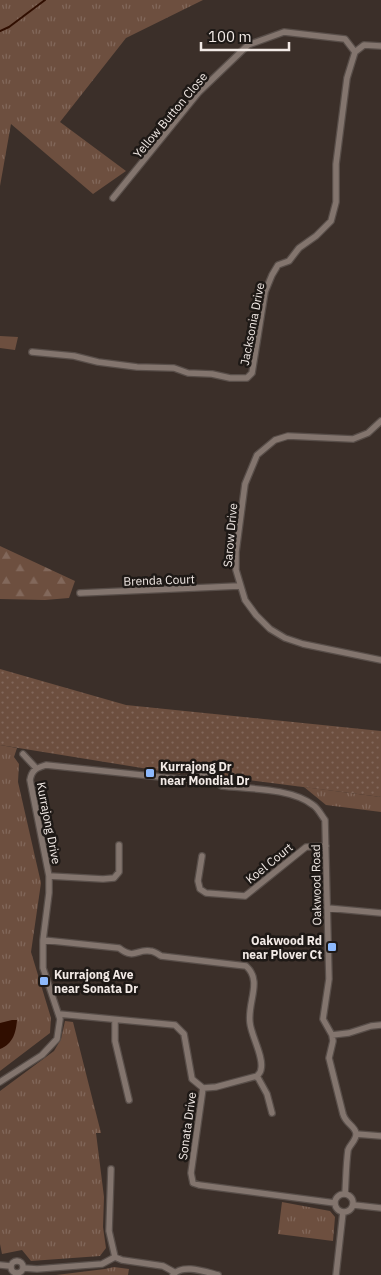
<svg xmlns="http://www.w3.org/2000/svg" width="381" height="1275" font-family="'IBM Plex Sans',sans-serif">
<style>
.grass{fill:url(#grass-dots)}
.forest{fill:url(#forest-firs)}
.park{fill:url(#park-tufts)}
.water{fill:#300e00}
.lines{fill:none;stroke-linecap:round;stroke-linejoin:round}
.stream{stroke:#300e00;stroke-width:2}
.street-casing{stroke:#584e49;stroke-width:8}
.street{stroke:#83756e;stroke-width:5.5}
.poi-dot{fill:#8db9fc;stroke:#1e1916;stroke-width:2}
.labels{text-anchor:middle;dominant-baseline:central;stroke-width:5;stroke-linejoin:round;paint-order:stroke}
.street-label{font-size:12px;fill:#f2eae6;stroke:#1e1916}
.poi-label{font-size:12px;font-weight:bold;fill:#f2eae6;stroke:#1e1916;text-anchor:start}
</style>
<defs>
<pattern id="grass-dots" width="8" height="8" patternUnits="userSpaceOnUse" patternTransform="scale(1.25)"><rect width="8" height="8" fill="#6d4f3f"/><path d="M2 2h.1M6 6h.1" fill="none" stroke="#82685b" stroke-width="1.8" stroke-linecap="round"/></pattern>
<pattern id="forest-firs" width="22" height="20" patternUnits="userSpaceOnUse" patternTransform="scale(1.25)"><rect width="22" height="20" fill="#6d4f3f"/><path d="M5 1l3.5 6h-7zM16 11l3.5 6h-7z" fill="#82685b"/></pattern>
<pattern id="park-tufts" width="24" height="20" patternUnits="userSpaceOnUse" patternTransform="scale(1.25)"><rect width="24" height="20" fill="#6d4f3f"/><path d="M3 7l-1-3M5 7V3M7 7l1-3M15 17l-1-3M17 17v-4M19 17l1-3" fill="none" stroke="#82685b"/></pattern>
</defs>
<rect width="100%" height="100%" fill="#3b2f29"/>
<path class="grass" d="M 0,669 L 126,705 L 381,731 L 381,797 L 225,777 C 207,770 198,764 179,774 L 0,745 Z"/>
<path class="forest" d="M 0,546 L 75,581 L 69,598 L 45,600 L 0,599 Z"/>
<path class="park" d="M 0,0 L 203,0 L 126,38 L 60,122 L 126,171 L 93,194 L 11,124 L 0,186 Z
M 0,336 L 18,337 L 15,350 L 0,348 Z
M 0,745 L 17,748 L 14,757 L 19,764 L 18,782 L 41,883 L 31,952 L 51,1018 L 50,1033 L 0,1071 Z
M 304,787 L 381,797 L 381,812 L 326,805 Z
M 65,1021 L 73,1022 L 101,1133 L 96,1133 L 104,1197 L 103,1227 L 106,1248 L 100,1256 L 31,1261 L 22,1250 L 2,1254 L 0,1244 L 0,1091 L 54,1051 L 61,1039 Z
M 282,1202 L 330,1211 L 335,1217 L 333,1241 L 278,1234 Z
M 114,1267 L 129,1269 L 128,1275 L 56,1275 L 105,1269 Z"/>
<path class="water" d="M 12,1020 L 17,1020 C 16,1032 13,1044 0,1049 L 0,1023 Z"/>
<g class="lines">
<path class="stream" d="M 0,31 L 9,27 L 45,0"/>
<defs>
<path id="street" d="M 113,198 L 199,92 L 248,45 L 284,32 L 345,39 L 355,52
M 32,352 L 74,356 L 98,362 L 137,367 L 174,368 L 188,373 L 212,374 L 230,378 L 247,378 L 252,373 L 265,292 L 272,275 L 278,265 L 289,261 L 299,248 L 316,236 L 331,221 L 336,202 L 336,164 L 347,78 L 355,52 L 364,45 L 381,46
M 381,421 L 368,433 L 353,439 L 288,436 L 275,440 L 257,455 L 245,484 L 236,552 L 236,570 L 245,600 L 256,615 L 270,629 L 285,638 L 303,644 L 381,660
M 80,593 L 239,586
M 23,754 L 36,768
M 202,856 L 198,881 L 200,889 L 206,893 L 245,896 L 306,847 L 326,846
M 49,876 L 103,879 L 114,878 L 119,872 L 119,845
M 327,908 L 381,913
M 43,940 L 119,948 C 135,960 136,949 150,951 C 154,951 158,954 161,956 L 246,966 C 263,981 247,1002 250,1023 C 251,1035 264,1057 261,1069 C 261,1072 259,1074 257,1076 L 216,1087 L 203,1088
M 59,1014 L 175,1025 L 184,1034 L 192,1079 L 203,1088 L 191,1173 L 193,1183 L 199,1185 L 335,1203
M 115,1020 L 115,1041 L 129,1100
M 332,1035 L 349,1033 L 371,1026 L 381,1025
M 257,1076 L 267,1094 L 272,1113
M 0,1082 L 42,1055 L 57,1039 L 60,1019 L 43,968 L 43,940 L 49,893 L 49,876 L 30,780 C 32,769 37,768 46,765 L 180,779 L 189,779 L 195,774 L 206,774 L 214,781 L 222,786 C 249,789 291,788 313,805 C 318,808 321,815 325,820 L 329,979 L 323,1019 L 332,1035 L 333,1041 L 329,1058 L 343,1114 C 346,1124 354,1125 356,1133 C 357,1140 350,1144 348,1150 C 346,1165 346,1180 345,1194
M 356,1134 L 381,1136
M 111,1169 L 109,1231 L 115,1257 L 122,1260 L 163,1266 L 174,1272
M335 1203a9 9 0 1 1 18 0a9 9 0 1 1-18 0Z
M 354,1205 L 381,1208
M11 1267a6 6 0 1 1 12 0a6 6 0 1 1-12 0Z
M 0,1265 L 10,1266
M 24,1268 L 37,1269 L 102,1264 L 115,1257
M 173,1275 C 182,1263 206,1272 218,1275
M 336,1275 L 343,1212"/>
</defs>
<use href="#street" class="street-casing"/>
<use href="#street" class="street"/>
</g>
<g class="poi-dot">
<rect x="145" y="768" width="10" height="10" rx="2.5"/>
<rect x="327" y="942" width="10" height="10" rx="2.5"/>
<rect x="39" y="976" width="10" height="10" rx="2.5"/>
</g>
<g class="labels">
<g class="street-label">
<text transform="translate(170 115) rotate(-50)">Yellow Button Close</text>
<text transform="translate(252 324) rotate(-79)">Jacksonia Drive</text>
<text transform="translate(230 535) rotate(-85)">Sarow Drive</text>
<text transform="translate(159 580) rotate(-2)">Brenda Court</text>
<text transform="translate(49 823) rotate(79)">Kurrajong Drive</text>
<text transform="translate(269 863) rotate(-39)">Koel Court</text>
<text transform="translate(316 885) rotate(-91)">Oakwood Road</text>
<text transform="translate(187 1126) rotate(-82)">Sonata Drive</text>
</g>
<g class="poi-label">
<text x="160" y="766">Kurrajong Dr<tspan x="160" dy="14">near Mondial Dr</tspan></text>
<text x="322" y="940" text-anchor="end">Oakwood Rd<tspan x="322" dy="14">near Plover Ct</tspan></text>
<text x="54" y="974">Kurrajong Ave<tspan x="54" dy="14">near Sonata Dr</tspan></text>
</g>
</g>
<path d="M201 42v8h88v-8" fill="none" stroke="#f2eae6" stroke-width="2.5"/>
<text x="208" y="42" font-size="15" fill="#f2eae6" stroke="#1e1916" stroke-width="4" paint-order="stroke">100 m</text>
</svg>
